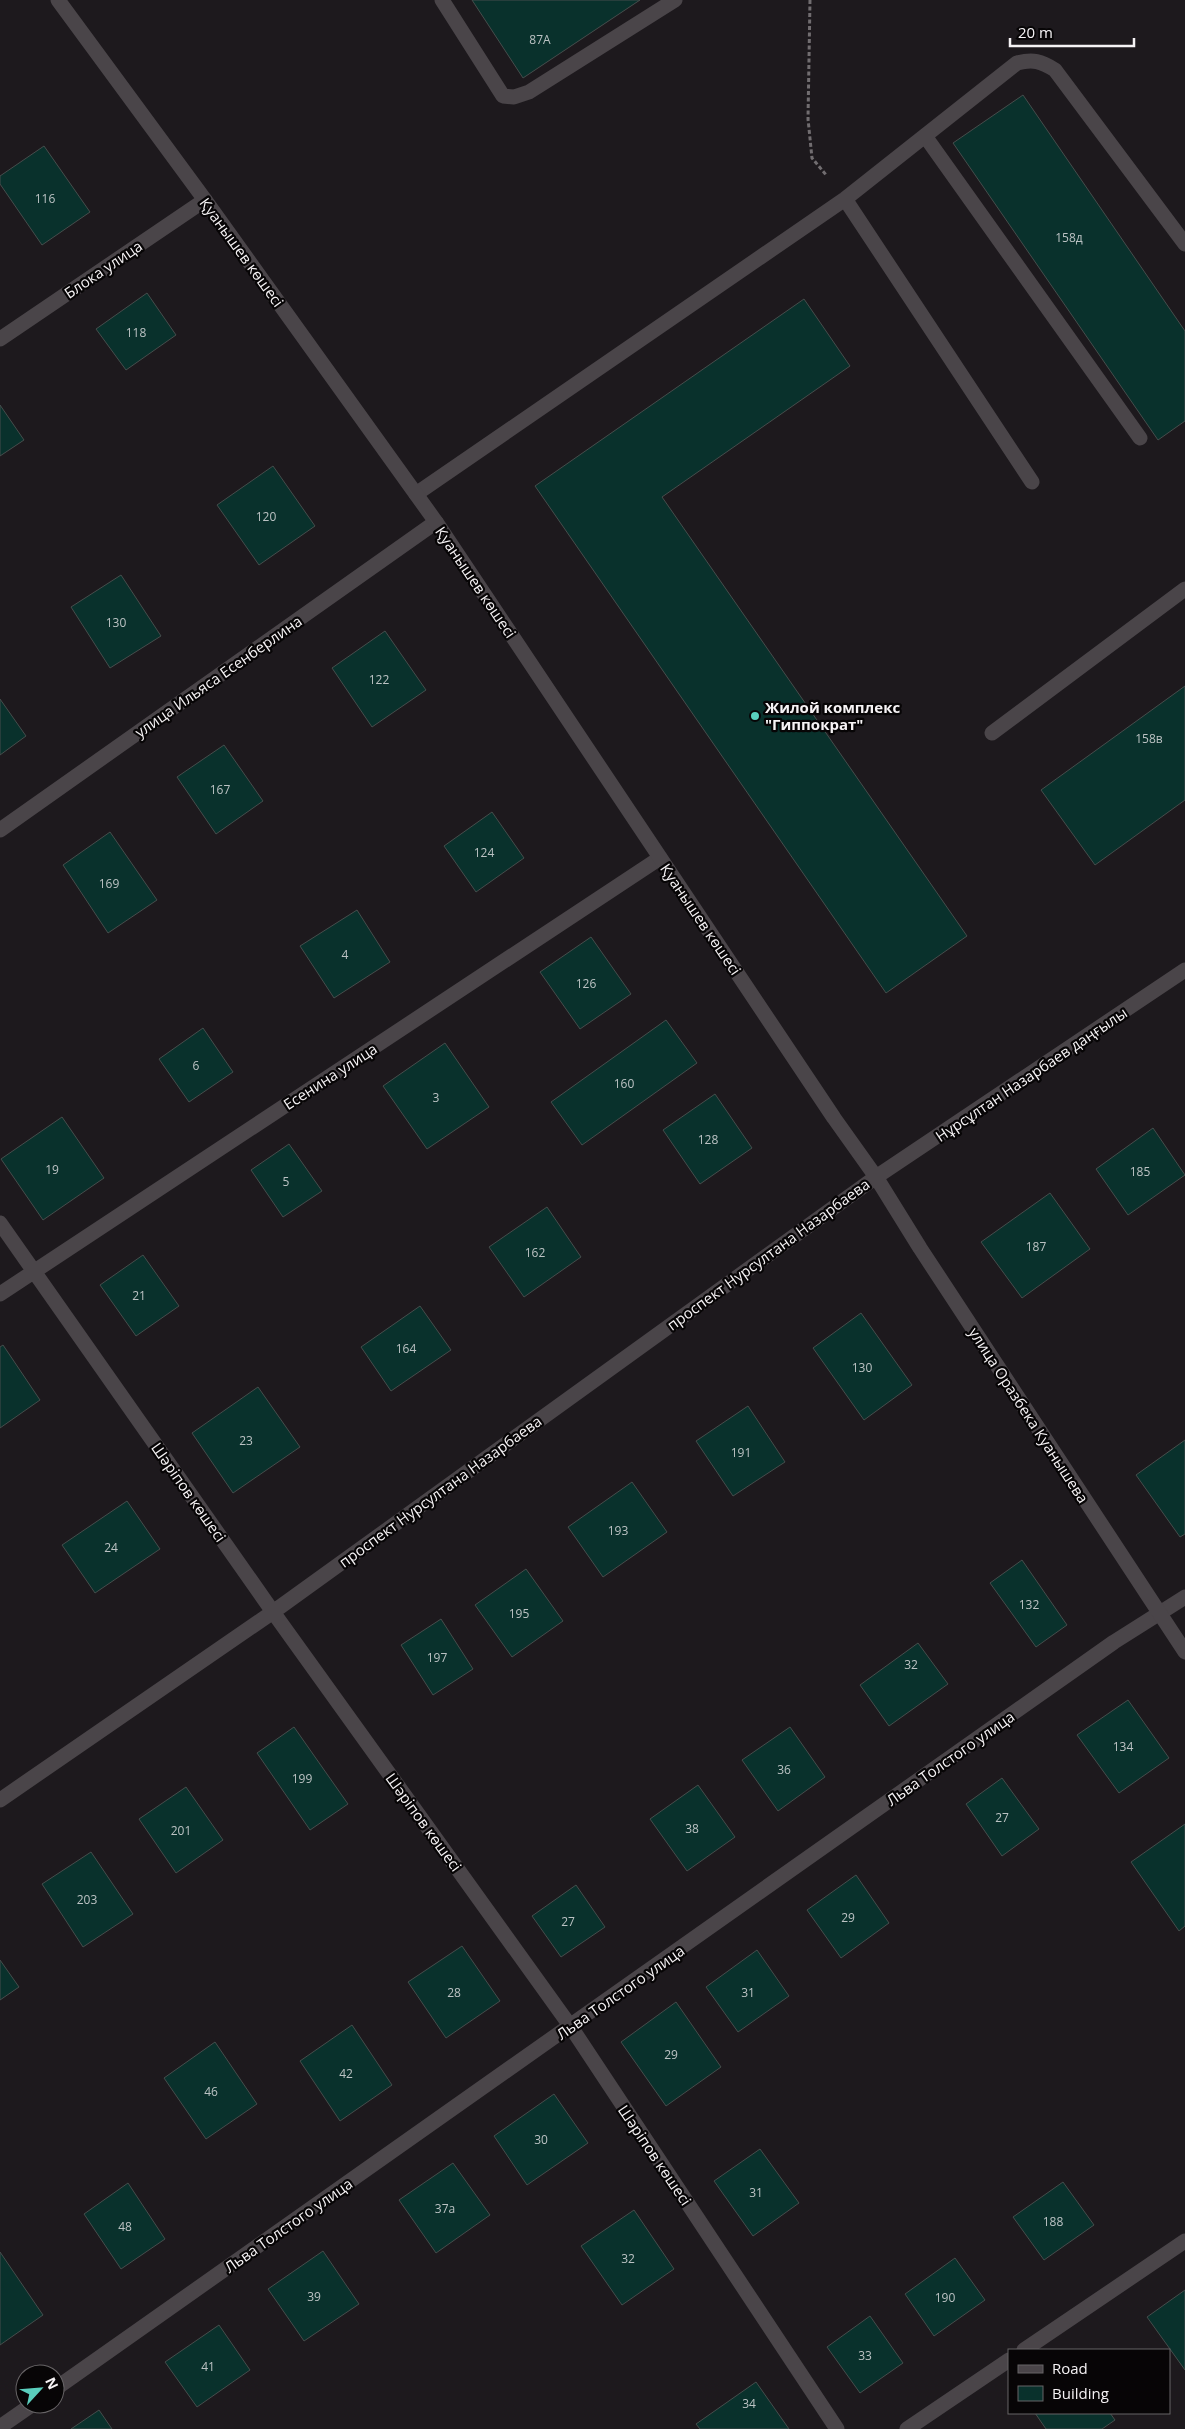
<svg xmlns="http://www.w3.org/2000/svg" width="1185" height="2429" font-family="'Open Sans',sans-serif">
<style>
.building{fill:#09312c;stroke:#464d4c}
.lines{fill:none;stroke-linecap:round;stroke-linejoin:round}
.path{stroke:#716d70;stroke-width:3;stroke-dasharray:4 2.5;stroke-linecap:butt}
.lane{stroke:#4a4549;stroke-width:15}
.street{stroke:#4a4549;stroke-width:15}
.secondary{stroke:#4a4549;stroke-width:15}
.poi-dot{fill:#5acebd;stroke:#070506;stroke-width:2}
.labels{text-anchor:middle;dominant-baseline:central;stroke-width:4.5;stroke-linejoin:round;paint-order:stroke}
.number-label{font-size:12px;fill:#bbc2c3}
.street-label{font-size:15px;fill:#f6f3f5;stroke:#070506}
.poi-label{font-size:15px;font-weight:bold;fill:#f6f3f5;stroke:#070506;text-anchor:start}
</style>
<rect width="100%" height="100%" fill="#1d191d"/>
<path class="building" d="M 472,0 L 640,0 L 523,78 Z
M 1023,95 L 1185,331 L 1185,421 L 1158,440 L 953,143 Z
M 44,146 L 90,212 L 42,245 L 0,184 L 0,176 Z
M 147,293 L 176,335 L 126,370 L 96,329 Z
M 804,299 L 850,366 L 662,497 L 967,936 L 886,993 L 535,486 Z
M 0,405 L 24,440 L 0,456 Z
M 273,466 L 315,526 L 259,565 L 217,505 Z
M 121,575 L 161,636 L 110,668 L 71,607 Z
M 385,631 L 426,690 L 372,727 L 332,668 Z
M 1185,686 L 1185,800 L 1095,865 L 1041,790 Z
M 0,699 L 26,736 L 0,755 Z
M 224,745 L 263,801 L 216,834 L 177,777 Z
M 492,812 L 524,858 L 476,892 L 444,846 Z
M 110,832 L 157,900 L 108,933 L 63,865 Z
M 357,910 L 390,962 L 334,998 L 300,946 Z
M 591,937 L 631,994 L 580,1029 L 540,972 Z
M 666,1020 L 697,1063 L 582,1145 L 551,1102 Z
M 203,1028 L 233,1072 L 189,1102 L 159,1059 Z
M 445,1043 L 489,1107 L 427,1149 L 383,1086 Z
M 715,1094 L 752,1148 L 700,1184 L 663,1130 Z
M 62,1117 L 104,1178 L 43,1220 L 1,1159 Z
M 1153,1128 L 1185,1175 L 1128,1215 L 1096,1169 Z
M 289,1144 L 322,1191 L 283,1217 L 251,1170 Z
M 1050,1193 L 1090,1249 L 1022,1298 L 981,1242 Z
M 547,1207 L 581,1257 L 524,1297 L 489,1247 Z
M 143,1255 L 179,1306 L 136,1336 L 100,1285 Z
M 420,1306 L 451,1350 L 391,1391 L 361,1347 Z
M 861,1313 L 912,1385 L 864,1420 L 813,1348 Z
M 3,1345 L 40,1400 L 0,1428 L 0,1347 Z
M 258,1387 L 300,1447 L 233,1493 L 192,1433 Z
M 748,1406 L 785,1462 L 733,1496 L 696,1441 Z
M 1185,1440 L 1185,1534 L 1180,1537 L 1136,1475 Z
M 632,1482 L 667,1532 L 603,1577 L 568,1527 Z
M 127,1501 L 160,1549 L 95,1593 L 62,1545 Z
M 1022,1560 L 1067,1625 L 1036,1647 L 990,1583 Z
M 526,1569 L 563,1621 L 512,1657 L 475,1605 Z
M 441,1619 L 473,1669 L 433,1695 L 401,1645 Z
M 918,1643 L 948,1684 L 889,1726 L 860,1685 Z
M 1128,1700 L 1169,1758 L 1119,1793 L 1077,1735 Z
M 294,1727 L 348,1804 L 310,1830 L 257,1753 Z
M 790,1727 L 825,1777 L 778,1811 L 742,1760 Z
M 1002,1778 L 1039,1829 L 1002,1856 L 966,1804 Z
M 698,1785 L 735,1837 L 687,1871 L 650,1819 Z
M 186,1787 L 223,1840 L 176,1873 L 139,1819 Z
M 1185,1824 L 1185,1926 L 1179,1931 L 1131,1862 Z
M 91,1852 L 133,1914 L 83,1947 L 42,1884 Z
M 856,1875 L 889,1923 L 841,1958 L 807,1910 Z
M 576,1885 L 605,1927 L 561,1957 L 532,1916 Z
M 462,1946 L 500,2001 L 446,2038 L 408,1982 Z
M 757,1950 L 789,1996 L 738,2032 L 706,1987 Z
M 0,1960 L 19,1987 L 0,2000 Z
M 676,2002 L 721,2067 L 666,2106 L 621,2042 Z
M 352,2025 L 392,2085 L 340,2121 L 300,2061 Z
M 215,2042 L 257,2104 L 206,2139 L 164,2078 Z
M 554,2094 L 588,2143 L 527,2185 L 494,2136 Z
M 760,2149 L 799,2203 L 753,2236 L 714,2181 Z
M 453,2163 L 490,2215 L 436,2253 L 399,2200 Z
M 1063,2182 L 1094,2225 L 1044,2260 L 1013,2217 Z
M 128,2183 L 165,2239 L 121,2269 L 84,2214 Z
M 634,2210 L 674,2269 L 622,2305 L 581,2246 Z
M 323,2251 L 359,2304 L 304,2341 L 268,2289 Z
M 0,2252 L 43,2315 L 0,2345 Z
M 955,2258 L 985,2300 L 934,2336 L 905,2294 Z
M 1185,2290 L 1185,2370 L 1147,2317 Z
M 870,2316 L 903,2363 L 860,2393 L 827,2347 Z
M 219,2325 L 250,2370 L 197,2407 L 165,2362 Z
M 756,2382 L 789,2429 L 700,2429 L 696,2424 Z
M 99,2410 L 112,2429 L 71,2429 Z
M 1035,2413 L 1110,2413 L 1115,2420 L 1102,2429 L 1046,2429 Z"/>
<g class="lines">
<path class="path" d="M 810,0 L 808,119 L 812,158 L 827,176"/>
<path class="lane" d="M 442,0 L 503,96 L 514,97 L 529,92 L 675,0
M 925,136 L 1140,438
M 845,199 L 1032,482
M 416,494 L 845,199 L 1017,63 C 1033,59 1041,61 1055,70 L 1185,244
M 992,733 L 1185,589"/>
<path class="street" d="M 0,339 L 205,200
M 0,830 L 436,522
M 0,1223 L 273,1612 L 571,2027 L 837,2429
M 0,1294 L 660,858
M 0,1800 L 273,1612 L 876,1177
M 1024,2350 L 1185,2241
M 55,2389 L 1114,1642 L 1185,1597
M 0,2427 L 33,2404
M 907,2429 L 1009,2360"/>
<path class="secondary" d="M 58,0 L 205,200 L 436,522 L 834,1118 L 876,1177 L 920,1248 L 1185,1652
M 876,1177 L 1185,970"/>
</g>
<circle class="poi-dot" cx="755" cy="716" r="5"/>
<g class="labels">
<g class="number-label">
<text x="540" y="39">87А</text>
<text x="45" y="198">116</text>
<text x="1069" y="237">158д</text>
<text x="136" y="332">118</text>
<text x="266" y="516">120</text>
<text x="116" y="622">130</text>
<text x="379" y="679">122</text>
<text x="1149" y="738">158в</text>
<text x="220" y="789">167</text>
<text x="484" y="852">124</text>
<text x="109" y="883">169</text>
<text x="345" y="954">4</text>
<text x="586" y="983">126</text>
<text x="196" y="1065">6</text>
<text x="624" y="1083">160</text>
<text x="436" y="1097">3</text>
<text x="708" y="1139">128</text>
<text x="52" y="1169">19</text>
<text x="1140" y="1171">185</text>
<text x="286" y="1181">5</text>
<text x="1036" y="1246">187</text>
<text x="535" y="1252">162</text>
<text x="139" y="1295">21</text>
<text x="406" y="1348">164</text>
<text x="862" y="1367">130</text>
<text x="246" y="1440">23</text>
<text x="741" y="1452">191</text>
<text x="618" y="1530">193</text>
<text x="111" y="1547">24</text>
<text x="1029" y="1604">132</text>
<text x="519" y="1613">195</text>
<text x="437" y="1657">197</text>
<text x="911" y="1664">32</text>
<text x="1123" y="1746">134</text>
<text x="784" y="1769">36</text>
<text x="302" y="1778">199</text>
<text x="1002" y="1817">27</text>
<text x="692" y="1828">38</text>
<text x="181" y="1830">201</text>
<text x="87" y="1899">203</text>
<text x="848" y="1917">29</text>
<text x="568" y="1921">27</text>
<text x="454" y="1992">28</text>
<text x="748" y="1992">31</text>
<text x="671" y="2054">29</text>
<text x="346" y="2073">42</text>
<text x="211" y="2091">46</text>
<text x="541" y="2139">30</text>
<text x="756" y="2192">31</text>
<text x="445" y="2208">37а</text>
<text x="1053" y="2221">188</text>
<text x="125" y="2226">48</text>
<text x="628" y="2258">32</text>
<text x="314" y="2296">39</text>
<text x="945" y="2297">190</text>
<text x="865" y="2355">33</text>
<text x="208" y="2366">41</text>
<text x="749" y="2403">34</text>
</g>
<g class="street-label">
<text transform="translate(242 252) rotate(54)">Қуанышев көшесі</text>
<text transform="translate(103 269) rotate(-34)">Блока улица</text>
<text transform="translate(476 582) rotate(56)">Қуанышев көшесі</text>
<text transform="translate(218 676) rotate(-35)">улица Ильяса Есенберлина</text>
<text transform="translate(701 919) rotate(56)">Қуанышев көшесі</text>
<text transform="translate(1031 1074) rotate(-34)">Нұрсұлтан Назарбаев даңғылы</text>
<text transform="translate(330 1076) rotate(-33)">Есенина улица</text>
<text transform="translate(768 1254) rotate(-36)">проспект Нурсултана Назарбаева</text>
<text transform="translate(1029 1415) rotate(57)">улица Оразбека Куанышева</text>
<text transform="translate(440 1491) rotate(-36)">проспект Нурсултана Назарбаева</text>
<text transform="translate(189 1492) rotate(55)">Шәріпов көшесі</text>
<text transform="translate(950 1758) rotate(-35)">Льва Толстого улица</text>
<text transform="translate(424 1822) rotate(54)">Шәріпов көшесі</text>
<text transform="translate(620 1992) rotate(-35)">Льва Толстого улица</text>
<text transform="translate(655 2155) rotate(56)">Шәріпов көшесі</text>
<text transform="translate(288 2225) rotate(-35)">Льва Толстого улица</text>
</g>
<g class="poi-label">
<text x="765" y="707">Жилой комплекс<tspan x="765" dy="17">"Гиппократ"</tspan></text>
</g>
</g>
<rect x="1008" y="2349" width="162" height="65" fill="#070506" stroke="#676466"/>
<rect x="1018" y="2365" width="25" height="8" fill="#4a4549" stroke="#676466"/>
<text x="1052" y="2374" font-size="15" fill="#f6f3f5">Road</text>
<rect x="1018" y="2386" width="25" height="15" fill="#09312c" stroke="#676466"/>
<text x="1052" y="2399" font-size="15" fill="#f6f3f5">Building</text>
<g transform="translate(40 2389) rotate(64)"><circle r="24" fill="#070506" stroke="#676466"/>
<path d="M0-4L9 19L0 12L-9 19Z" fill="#5acebd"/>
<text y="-8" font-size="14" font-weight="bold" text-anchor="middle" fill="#f6f3f5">N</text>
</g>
<path d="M1010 38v8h124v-8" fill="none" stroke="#f6f3f5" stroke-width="2.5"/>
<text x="1018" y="38" font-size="15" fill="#f6f3f5" stroke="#070506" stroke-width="4" paint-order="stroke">20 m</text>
</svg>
